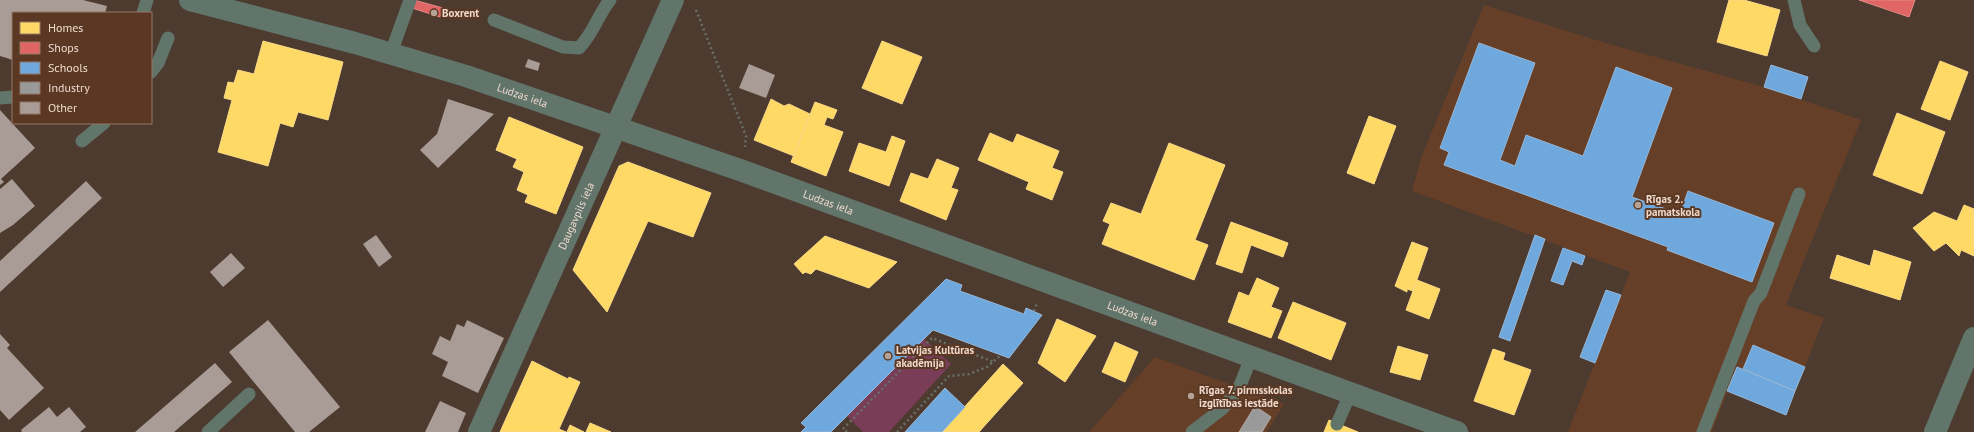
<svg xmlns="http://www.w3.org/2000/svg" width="1974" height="432" font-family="'PT Sans',sans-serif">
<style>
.built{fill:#663f28}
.green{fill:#793d58}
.homes{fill:#ffd966;stroke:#fad985}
.shops{fill:#e06666;stroke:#e48885}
.schools{fill:#6fa8dc;stroke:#95b7d8}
.industry{fill:#999;stroke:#b3aca9}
.building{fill:#a99c96}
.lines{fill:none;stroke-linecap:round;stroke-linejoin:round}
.path{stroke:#687067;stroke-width:2.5;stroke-dasharray:2 3;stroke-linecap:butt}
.service{stroke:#61756b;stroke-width:13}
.minor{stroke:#61756b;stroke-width:22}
.tertiary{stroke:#61756b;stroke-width:22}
.poi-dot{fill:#b6a296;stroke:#5a3823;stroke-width:1.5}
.labels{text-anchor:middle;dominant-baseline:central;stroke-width:4;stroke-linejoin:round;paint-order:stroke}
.poi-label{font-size:11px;font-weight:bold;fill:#efd9cd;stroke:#5a3823;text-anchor:start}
.street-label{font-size:11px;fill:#efd9cd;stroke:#5a3823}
</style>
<rect width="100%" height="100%" fill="#4d3b30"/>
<path class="built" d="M 1484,5 L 1609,44 L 1764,87 L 1861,120 L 1786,305 L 1824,318 L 1805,367 L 1753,345 L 1743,369 L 1737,367 L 1712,432 L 1568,432 L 1630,272 L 1412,191 L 1421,158 Z
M 1155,357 L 1284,404 L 1267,432 L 1089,432 Z"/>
<path class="green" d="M 924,339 L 951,364 L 889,432 L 863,432 L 847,416 Z"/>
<path class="homes" d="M 1729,0 L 1744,0 L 1780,10 L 1767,56 L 1717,42 Z
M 263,41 L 343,62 L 328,120 L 298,112 L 293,127 L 280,123 L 268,166 L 218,152 L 232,100 L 224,98 L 228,82 L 234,83 L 238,70 L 254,74 Z
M 882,41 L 922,57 L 902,104 L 862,88 Z
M 1940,61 L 1968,72 L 1950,120 L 1921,109 Z
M 771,99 L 784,106 L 789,104 L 810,114 L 794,156 L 754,140 Z
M 815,102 L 837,110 L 833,119 L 827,117 L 824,125 L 843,132 L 826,176 L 791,162 Z
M 1897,113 L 1945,132 L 1922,194 L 1873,175 Z
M 1369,116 L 1396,126 L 1374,184 L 1347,173 Z
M 509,117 L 583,147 L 556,214 L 525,202 L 528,195 L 517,190 L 524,172 L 513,167 L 517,159 L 496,150 Z
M 990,133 L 1013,143 L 1017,134 L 1059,151 L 1052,168 L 1063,172 L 1052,200 L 1026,189 L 1029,182 L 978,160 Z
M 892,136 L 905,141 L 889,186 L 849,171 L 859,143 L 886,152 Z
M 1169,143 L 1225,165 L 1195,240 L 1208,245 L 1194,280 L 1102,244 L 1110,224 L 1103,221 L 1111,203 L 1141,214 Z
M 937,159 L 959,168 L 951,188 L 958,190 L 946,220 L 900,201 L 911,173 L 928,179 Z
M 628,162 L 711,193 L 693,237 L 648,221 L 607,312 L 573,270 L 619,166 Z
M 1964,205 L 1974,209 L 1974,256 L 1961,250 L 1959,256 L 1946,243 L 1934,251 L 1913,228 L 1934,212 L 1957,221 Z
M 1231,222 L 1288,243 L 1283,257 L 1251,245 L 1242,273 L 1216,264 Z
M 825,236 L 897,262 L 869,288 L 816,269 L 811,274 L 805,272 L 803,274 L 794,264 Z
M 1412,242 L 1428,248 L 1413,291 L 1407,289 L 1407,292 L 1395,286 Z
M 1874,250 L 1911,262 L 1900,300 L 1830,278 L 1837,255 L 1870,266 Z
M 1257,278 L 1279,288 L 1271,307 L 1282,311 L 1271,338 L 1228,322 L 1239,292 L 1249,296 Z
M 1417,280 L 1440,289 L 1429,319 L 1406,310 Z
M 1293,302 L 1346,323 L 1331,360 L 1278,338 Z
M 1057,319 L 1096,336 L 1065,382 L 1038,363 Z
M 1115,342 L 1138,352 L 1125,382 L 1102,372 Z
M 1398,346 L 1428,355 L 1420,380 L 1390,372 Z
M 1493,349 L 1505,353 L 1503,360 L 1531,370 L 1514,415 L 1474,401 Z
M 532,361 L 568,379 L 569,377 L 580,382 L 559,429 L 566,432 L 500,432 Z
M 1003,364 L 1023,383 L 979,432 L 942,432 Z
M 1329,420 L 1358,432 L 1324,432 Z
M 590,423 L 611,432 L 586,432 Z
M 570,425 L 584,432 L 567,432 Z"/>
<path class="shops" d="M 414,0 L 443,8 L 440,17 L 412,8 Z
M 1859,0 L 1915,0 L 1909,17 Z"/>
<path class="schools" d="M 1479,43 L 1535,63 L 1500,160 L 1515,166 L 1526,135 L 1583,156 L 1616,67 L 1672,88 L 1632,197 L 1680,214 L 1688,191 L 1774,223 L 1752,282 L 1667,250 L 1668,247 L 1444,165 L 1449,152 L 1440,148 Z
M 1771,65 L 1808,77 L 1801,99 L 1764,87 Z
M 1535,235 L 1545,239 L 1510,341 L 1499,337 Z
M 1563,248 L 1585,256 L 1582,265 L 1572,261 L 1563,285 L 1551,281 Z
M 946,279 L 962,285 L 960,291 L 1024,314 L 1026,308 L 1042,315 L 1009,358 L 933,330 L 831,432 L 801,432 L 806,427 L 801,423 Z
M 1606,290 L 1621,295 L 1595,363 L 1580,357 Z
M 1753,345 L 1805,367 L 1795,391 L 1743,369 Z
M 1737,367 L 1795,391 L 1786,415 L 1727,391 Z
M 945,388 L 965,407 L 942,432 L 905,432 Z"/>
<path class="industry" d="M 1255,406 L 1271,417 L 1262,432 L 1239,432 Z"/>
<path class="building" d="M 0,0 L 83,0 L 107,6 L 105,13 L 13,13 L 13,60 L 0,56 Z
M 528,59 L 540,63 L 538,71 L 525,67 Z
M 749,64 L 775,75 L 766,98 L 739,88 Z
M 448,99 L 494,114 L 438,168 L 420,150 L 437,134 Z
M 0,110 L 35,148 L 1,179 L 4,182 L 0,185 Z
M 12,179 L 35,206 L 13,225 L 0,233 L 0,189 Z
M 86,181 L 102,198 L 0,292 L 0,261 Z
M 376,235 L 392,257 L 379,267 L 363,244 Z
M 231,253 L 245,268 L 223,287 L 210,272 Z
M 268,320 L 340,407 L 309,432 L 295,432 L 229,352 Z
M 467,320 L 504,338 L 478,393 L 442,376 L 448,362 L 432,354 L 440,336 L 450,341 L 457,324 L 464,327 Z
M 0,334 L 10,345 L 7,348 L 44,388 L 9,420 L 0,410 Z
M 215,363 L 232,382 L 174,432 L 135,432 Z
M 440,401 L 466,413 L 458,432 L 425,432 Z
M 49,407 L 57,417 L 69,407 L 86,427 L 80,432 L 22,432 L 21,430 Z"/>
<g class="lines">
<path class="path" d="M 696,10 L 746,136 L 745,147
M 1034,311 L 1037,303
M 847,432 L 843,429 L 932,338 L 994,362
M 897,432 L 949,376 L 969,374 L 987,367 L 1001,355"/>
<path class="service" d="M 1794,0 L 1800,25 L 1814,46
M 143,13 L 147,0
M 494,20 L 563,47 L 579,48 C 593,34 598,15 610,0
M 391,53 L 410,0
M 151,72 L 158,63 L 168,38
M 0,98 L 13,97
M 82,141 L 104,123
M 1337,424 L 1350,394
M 208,432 L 249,394
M 1192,432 L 1223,408 L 1239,388 L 1251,358
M 1703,432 L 1754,301 L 1761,293 L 1799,194"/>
<g class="minor">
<path id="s1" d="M 479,432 L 673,0"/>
<path d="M 1935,432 L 1974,338"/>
</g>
<path class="tertiary" id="s2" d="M 190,0 L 355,43 L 466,76 L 740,170 L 1457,432"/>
</g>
<g class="poi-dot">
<circle cx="434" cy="13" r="4"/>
<circle cx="1638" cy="205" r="4"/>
<circle cx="888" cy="356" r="4"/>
<circle cx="1191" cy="396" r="4"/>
</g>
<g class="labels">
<g class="poi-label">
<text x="442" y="13">Boxrent</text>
<text x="1646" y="199">Rīgas 2.<tspan x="1646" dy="13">pamatskola</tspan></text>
<text x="896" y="350">Latvijas Kultūras<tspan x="896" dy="13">akadēmija</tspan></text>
<text x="1199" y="390">Rīgas 7. pirmsskolas<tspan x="1199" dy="13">izglītības iestāde</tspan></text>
</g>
<g class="street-label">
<text stroke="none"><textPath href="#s2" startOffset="346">Ludzas iela</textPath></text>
<text stroke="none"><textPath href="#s2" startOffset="670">Ludzas iela</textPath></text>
<text stroke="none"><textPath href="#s1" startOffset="237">Daugavpils iela</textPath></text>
<text stroke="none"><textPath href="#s2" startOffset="994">Ludzas iela</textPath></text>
</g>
</g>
<rect x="12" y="12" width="140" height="112" fill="#5a3823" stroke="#967867"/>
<rect x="20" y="22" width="20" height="12" fill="#ffd966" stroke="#967867"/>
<text x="48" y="32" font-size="12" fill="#efd9cd">Homes</text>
<rect x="20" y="42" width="20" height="12" fill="#e06666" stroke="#967867"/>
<text x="48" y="52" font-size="12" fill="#efd9cd">Shops</text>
<rect x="20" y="62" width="20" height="12" fill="#6fa8dc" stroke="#967867"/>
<text x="48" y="72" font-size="12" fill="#efd9cd">Schools</text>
<rect x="20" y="82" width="20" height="12" fill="#999999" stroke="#967867"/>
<text x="48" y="92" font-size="12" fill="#efd9cd">Industry</text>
<rect x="20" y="102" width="20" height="12" fill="#a99c96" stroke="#967867"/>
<text x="48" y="112" font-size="12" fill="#efd9cd">Other</text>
</svg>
